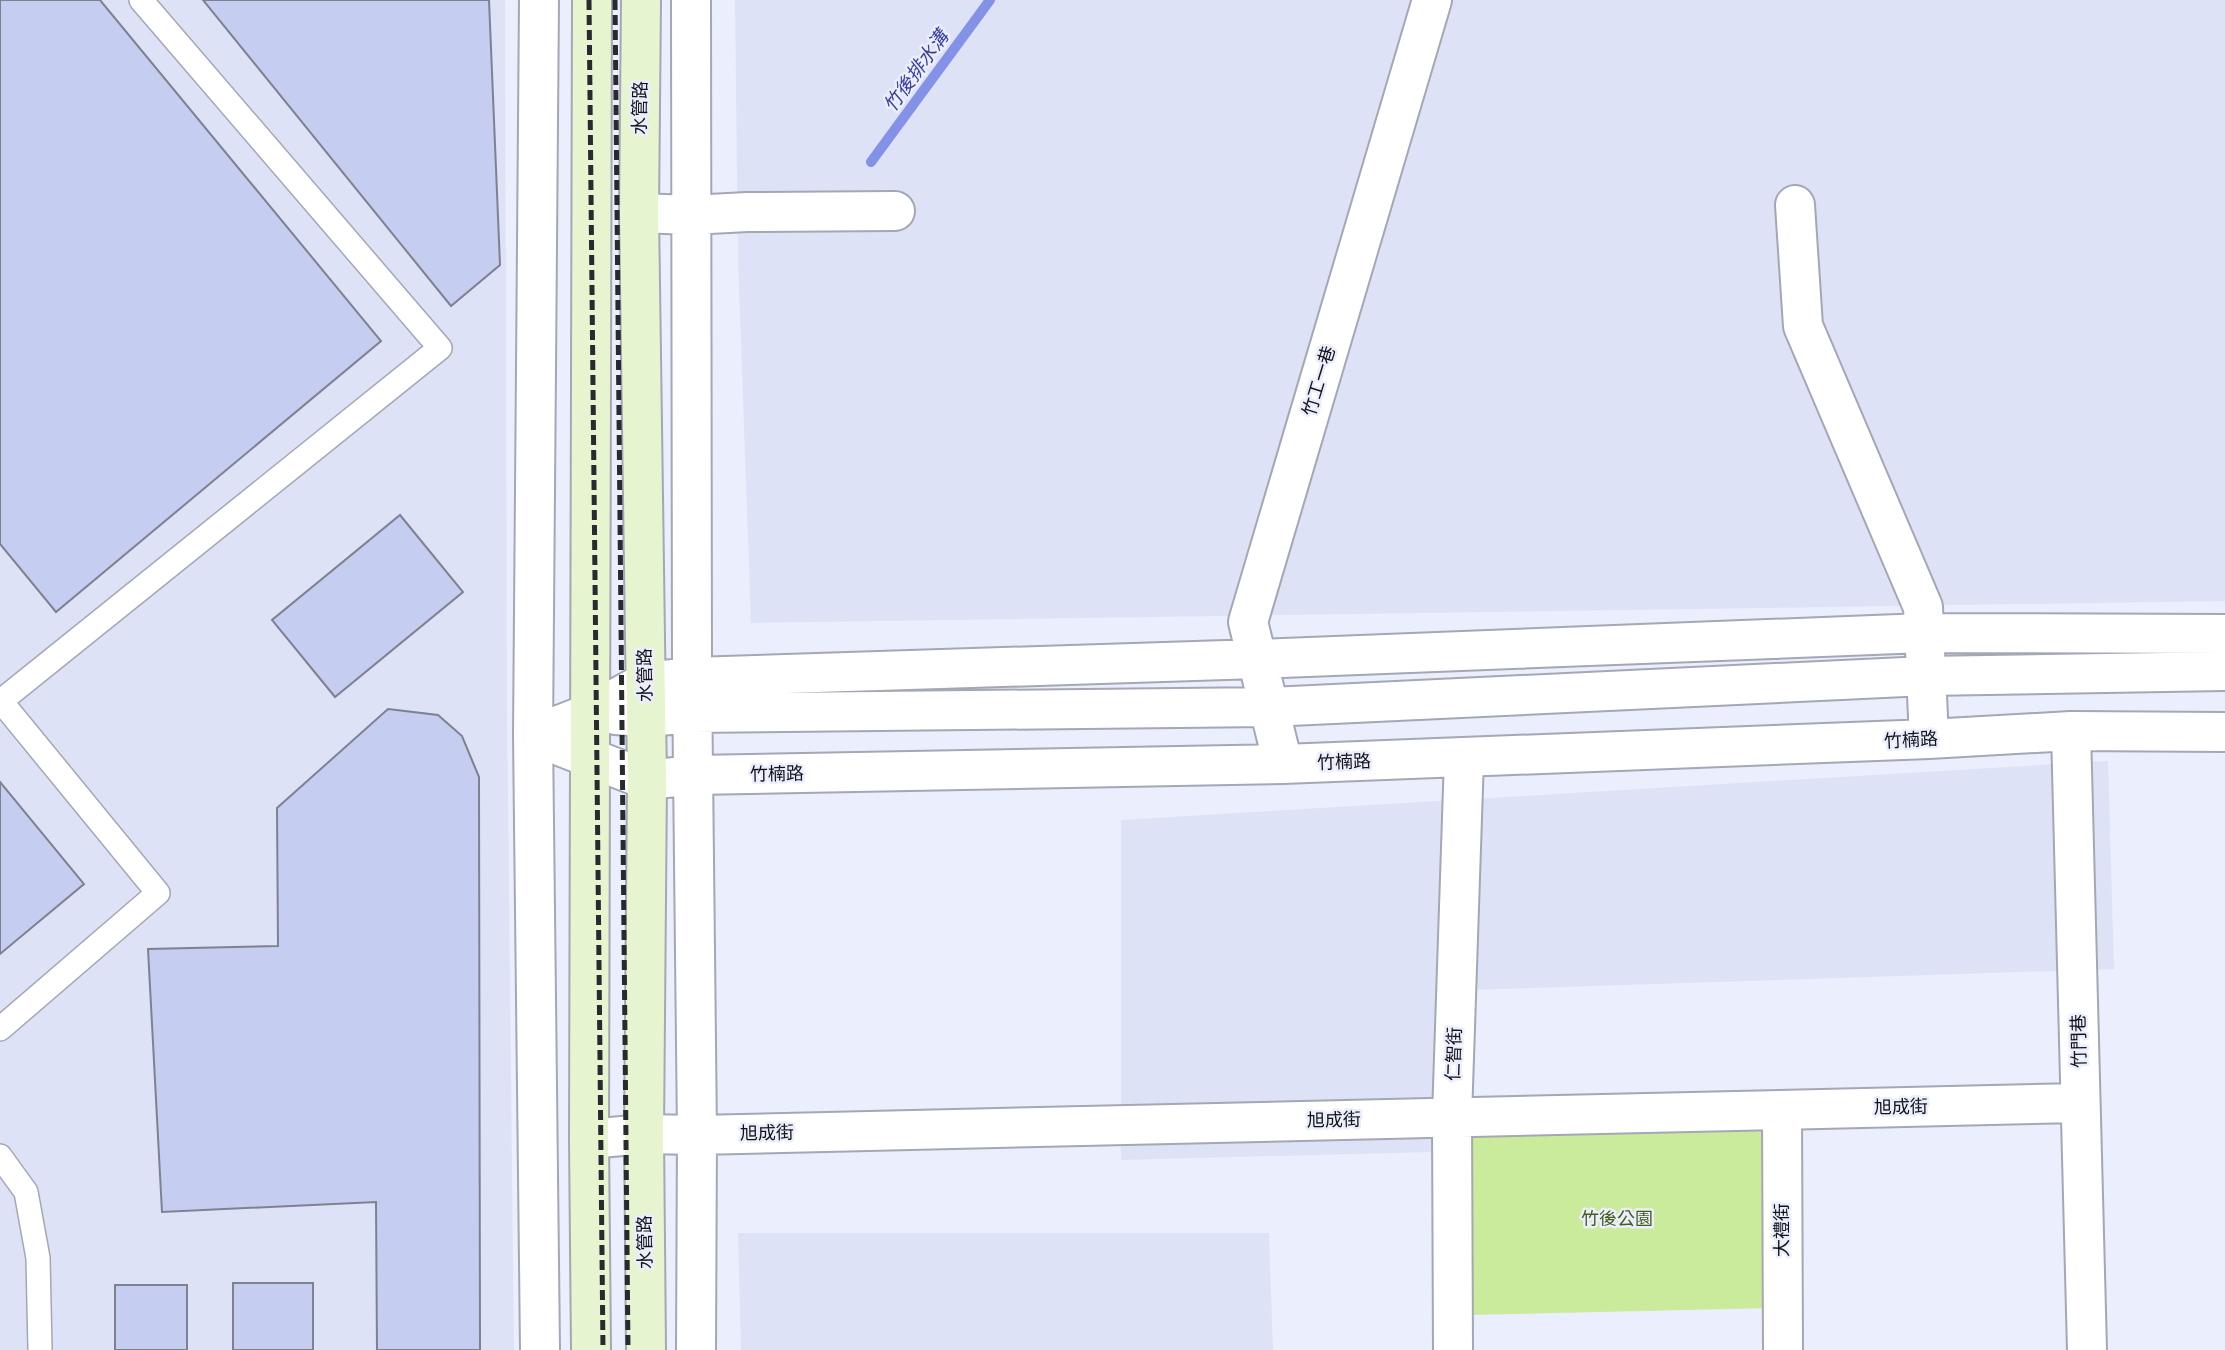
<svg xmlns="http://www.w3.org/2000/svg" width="2225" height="1350" font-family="'Fira Sans','Noto Sans TC',sans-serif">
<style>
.built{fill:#dde2f7}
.green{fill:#c9eb9b}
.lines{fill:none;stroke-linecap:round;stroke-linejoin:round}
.stream{stroke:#8392e7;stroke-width:10}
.building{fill:#c5cdf1;stroke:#7f828e;stroke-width:2}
.lane-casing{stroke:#a4a7b4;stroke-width:26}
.street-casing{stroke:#a4a7b4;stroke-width:42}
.secondary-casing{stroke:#a4a7b4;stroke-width:42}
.lane{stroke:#fff;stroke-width:23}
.street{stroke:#fff;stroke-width:38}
.secondary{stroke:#e6f5cf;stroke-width:38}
.rail{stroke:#292a30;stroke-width:5;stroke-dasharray:10 5;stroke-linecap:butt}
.labels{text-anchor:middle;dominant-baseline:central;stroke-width:5;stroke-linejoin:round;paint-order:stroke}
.street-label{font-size:18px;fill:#121318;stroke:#ebeefc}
.park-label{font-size:18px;fill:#455d1d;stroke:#ebeefc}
.water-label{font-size:19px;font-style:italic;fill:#383ea0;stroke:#ebeefc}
</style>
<rect width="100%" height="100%" fill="#ebeefc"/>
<path class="built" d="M 0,0 L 505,0 L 507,707 L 514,1350 L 0,1350 Z
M 735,0 L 2225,0 L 2225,601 L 751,623 L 738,259 Z
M 2108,761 L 2114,969 L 1472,990 L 1470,1151 L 1121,1160 L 1121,820 Z
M 738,1233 L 1269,1233 L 1273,1350 L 741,1350 Z"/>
<path class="green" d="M 1766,1124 L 1770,1308 L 1468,1315 L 1464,1131 Z"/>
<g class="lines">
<path class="stream" d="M 871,162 L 990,0"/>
</g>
<path class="building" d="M 0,0 L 100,0 L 381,341 L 56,612 L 0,544 Z
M 203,0 L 489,0 L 500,265 L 451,306 Z
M 400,515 L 463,592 L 335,697 L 272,620 Z
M 388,709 L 438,715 L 462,736 L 479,777 L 480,1350 L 377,1350 L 376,1202 L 162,1212 L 148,949 L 278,946 L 277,808 Z
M 0,782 L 84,884 L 0,954 Z
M 233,1283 L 313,1283 L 313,1350 L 233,1350 Z
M 115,1285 L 187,1285 L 187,1350 L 115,1350 Z"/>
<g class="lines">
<defs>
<path id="lane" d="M 0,700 L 158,893 L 0,1029
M 1,701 L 440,348 L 141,0
M 0,1156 L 26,1192 L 38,1258 L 40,1350"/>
<path id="street" d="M 539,0 L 533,735 L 540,1350
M 691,0 L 692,677 L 697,1135 L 696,1350
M 1795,205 L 1803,326 L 1923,607 L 1929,739
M 639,213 L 691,215 L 747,212 L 895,211
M 615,715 L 646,717 L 694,713 L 1269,707 L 1926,676 L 2225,671
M 2071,731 L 2087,1350
M 533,735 L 590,713 L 645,682 L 692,677 L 1257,659 L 1924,633 L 2225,634
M 562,747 L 647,780 L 694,775 L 1283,764 L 1929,739 L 2071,731 L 2225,732
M 1283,764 L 1248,622 L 1432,0
M 1782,1110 L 1783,1350
M 589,1139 L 644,1134 L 697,1135 L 2080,1103
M 1453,1350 L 1452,1117 L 1464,758"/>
<path id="secondary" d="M 641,0 L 639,213 L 647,780 L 644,1134 L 646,1350
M 591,1350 L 589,1139 L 592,0"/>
</defs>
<use href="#lane" class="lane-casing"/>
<use href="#street" class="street-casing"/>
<use href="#secondary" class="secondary-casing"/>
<use href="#lane" class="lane"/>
<use href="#street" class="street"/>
<use href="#secondary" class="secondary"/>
<path class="rail" d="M 589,0 L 603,1350
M 615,0 L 628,1350"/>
</g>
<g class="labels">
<g class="street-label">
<text transform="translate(640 108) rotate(-89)">水管路</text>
<text transform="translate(1319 381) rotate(-73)">竹工一巷</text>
<text transform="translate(645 675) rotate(-91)">水管路</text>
<text transform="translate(1911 740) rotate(-3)">竹楠路</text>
<text transform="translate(1344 762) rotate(-2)">竹楠路</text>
<text transform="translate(777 774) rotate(-1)">竹楠路</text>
<text transform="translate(2079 1041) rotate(-91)">竹門巷</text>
<text transform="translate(1454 1054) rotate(-88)">仁智街</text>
<text transform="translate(1901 1107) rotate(-1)">旭成街</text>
<text transform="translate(1334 1120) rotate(-1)">旭成街</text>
<text transform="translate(767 1133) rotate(-1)">旭成街</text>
<text transform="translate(1782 1230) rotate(-90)">大禮街</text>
<text transform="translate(645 1242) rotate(-91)">水管路</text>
</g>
<g class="park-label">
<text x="1617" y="1219">竹後公園</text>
</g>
<g class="water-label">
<text transform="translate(916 71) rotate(-54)">竹後排水溝</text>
</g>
</g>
</svg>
